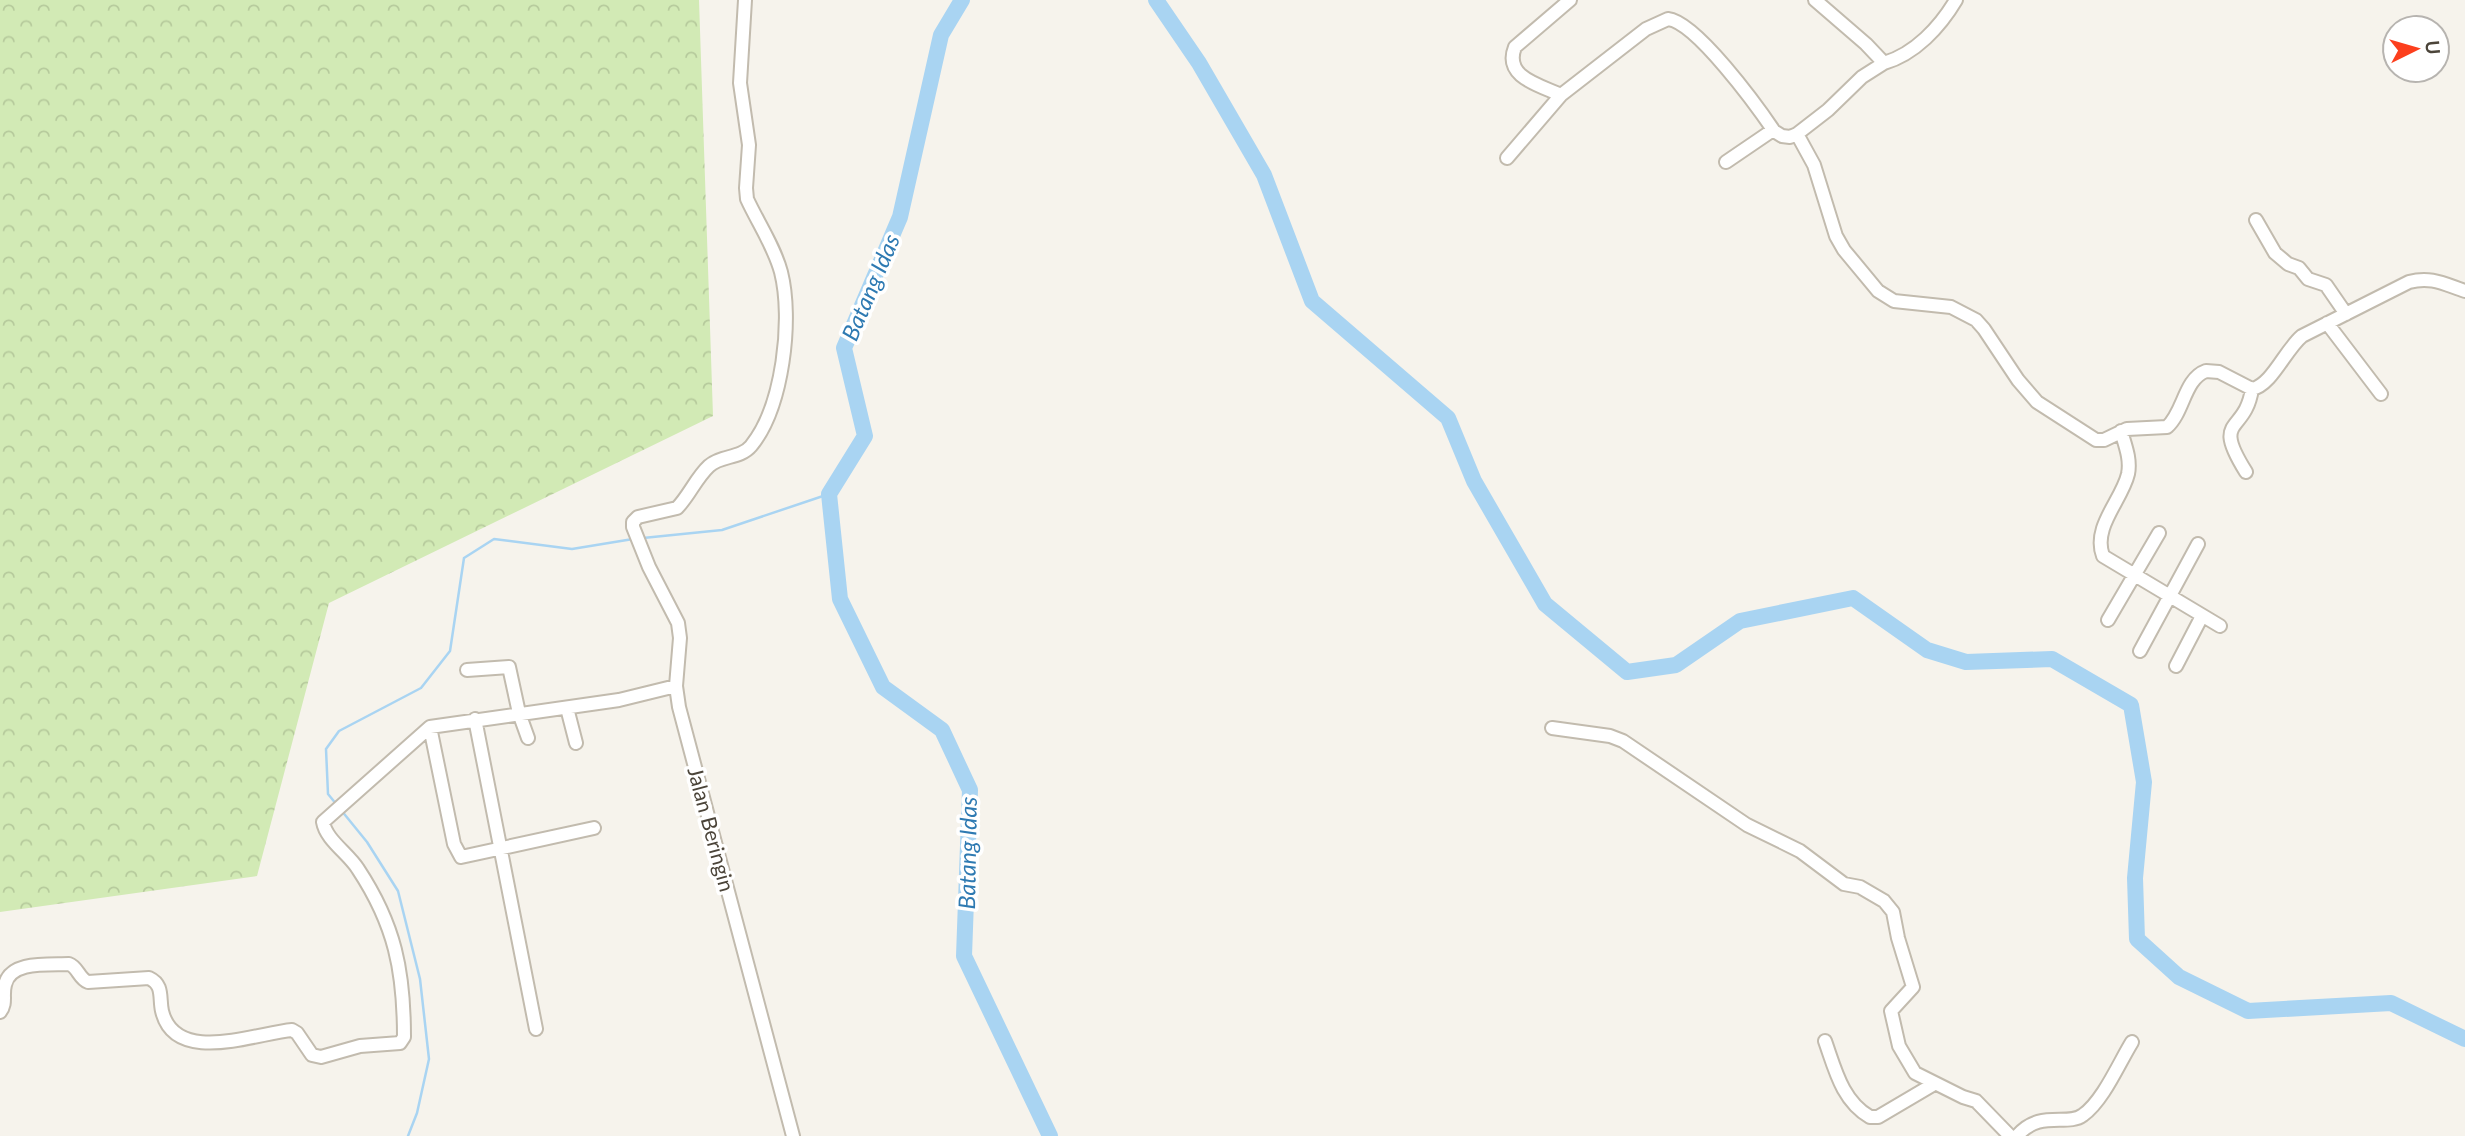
<svg xmlns="http://www.w3.org/2000/svg" width="2465" height="1136" font-family="Lato,sans-serif">
<style>
.forest{fill:url(#forest-crowns)}
.lines{fill:none;stroke-linecap:round;stroke-linejoin:round}
.stream{stroke:#a9d4f2;stroke-width:2.5}
.river{stroke:#a9d4f2;stroke-width:16}
.minor-casing{stroke:#c2bbae;stroke-width:16}
.minor{stroke:#fff;stroke-width:12}
.labels{text-anchor:middle;dominant-baseline:central;stroke-width:7;stroke-linejoin:round;paint-order:stroke}
.street-label{font-size:21px;fill:#4b4439;stroke:#fff}
.water-label{font-size:23px;font-style:italic;fill:#2e7ab2;stroke:#fff}
</style>
<defs>
<pattern id="forest-crowns" width="20" height="18" patternUnits="userSpaceOnUse" patternTransform="scale(1.75)"><rect width="20" height="18" fill="#d2eab5"/><path d="M2 6a3 3 0 1 1 6 0M12 15a3 3 0 1 1 6 0" fill="none" stroke="#b6ca9c"/></pattern>
</defs>
<rect width="100%" height="100%" fill="#f6f3ec"/>
<path class="forest" d="M 0,0 L 699,0 L 713,416 L 329,603 L 257,876 L 0,912 Z"/>
<g class="lines">
<path class="stream" d="M 643,538 L 722,530 L 829,494
M 337,805 L 328,794 L 326,749 L 339,731 L 421,688 L 450,651 L 464,558 L 494,539 L 572,549 L 633,539
M 341,810 L 367,842 L 398,891 L 420,979 L 429,1059 L 417,1113 L 408,1136"/>
<path class="river" d="M 962,0 L 941,35 L 900,217 L 844,348 L 865,436 L 829,494 L 840,599 L 883,687 L 942,730 L 970,790 L 964,956 L 1050,1136
M 1156,0 L 1199,63 L 1264,175 L 1312,301 L 1448,418 L 1474,481 L 1545,604 L 1627,672 L 1676,665 L 1740,621 L 1853,598 L 1927,650 L 1966,662 L 2052,659 L 2131,705 L 2144,782 L 2135,878 L 2137,939 L 2179,977 L 2248,1011 L 2391,1003 L 2465,1039"/>
<defs>
<path id="minor" d="M 745,0 L 740,83 L 749,145 L 746,188 L 747,199 C 758,223 774,246 781,272 C 793,319 783,407 751,446 C 740,459 721,455 709,466 C 696,478 689,496 677,508 L 638,517 L 633,522 L 633,527 L 649,567 L 678,623 L 680,638 L 676,686 L 679,707 L 793,1136
M 1815,0 L 1866,44 L 1884,63 C 1915,54 1940,27 1956,0
M 1561,95 C 1539,85 1503,77 1515,47 L 1570,0
M 1797,134 L 1814,165 L 1836,236 L 1844,250 L 1878,291 L 1894,301 L 1951,307 L 1976,320 L 1984,329 L 2018,380 L 2037,402 L 2096,440 L 2104,440 L 2127,429 L 2167,427 C 2184,412 2184,379 2206,371 L 2219,372 L 2252,389 C 2272,385 2285,350 2302,336 L 2409,282 C 2431,276 2444,284 2465,291
M 1507,158 L 1561,95 L 1646,29 L 1668,19 C 1696,22 1757,106 1774,131 L 1782,136 L 1790,137 L 1797,134 L 1828,110 L 1862,77 L 1884,63
M 1726,162 L 1773,130
M 2256,220 L 2275,253 L 2288,264 L 2299,268 L 2308,279 L 2326,285 L 2346,314
M 2327,323 L 2381,394
M 2121,431 C 2125,445 2131,459 2128,474 C 2122,500 2092,527 2103,556 L 2220,626
M 2246,472 C 2211,416 2245,435 2252,389
M 2108,620 L 2159,533
M 2140,651 L 2198,544
M 2176,666 L 2202,616
M 467,670 L 509,667 L 519,713 L 528,738
M 567,708 L 576,743
M 475,719 L 536,1029
M 430,727 L 454,844 L 461,857 L 594,828
M 1552,728 L 1610,736 L 1623,741 L 1747,825 L 1800,851 L 1844,884 L 1860,887 L 1884,901 L 1893,912 L 1898,938 L 1913,987 L 1891,1011 L 1899,1046 L 1915,1073 L 1963,1097 L 1976,1101 L 2010,1136
M 0,1012 C 7,1003 2,996 5,985 C 10,960 50,965 69,964 C 78,967 79,979 88,982 L 149,978 C 164,985 159,998 162,1011 C 175,1066 256,1033 292,1030 L 297,1033 L 312,1055 L 321,1057 L 360,1046 L 400,1043 L 404,1037 C 404,971 395,925 358,869 C 348,853 326,840 323,822 L 430,727 L 619,700 L 676,686
M 1825,1041 C 1835,1069 1842,1101 1870,1117 L 1878,1117 L 1934,1084
M 2017,1136 C 2040,1109 2067,1127 2083,1115 C 2103,1101 2119,1063 2132,1042"/>
</defs>
<use href="#minor" class="minor-casing"/>
<use href="#minor" class="minor"/>
</g>
<g class="labels">
<g class="street-label">
<text transform="translate(712 829) rotate(75)">Jalan Beringin</text>
</g>
<g class="water-label">
<text transform="translate(870 287) rotate(-67)">Batang Idas</text>
<text transform="translate(967 853) rotate(-89)">Batang Idas</text>
</g>
</g>
<g transform="translate(2416 49) rotate(85)"><circle r="33" fill="#ffffff" stroke="#b7b4b0" stroke-width="2"/>
<path d="M0-5L12 26L0 18L-12 26Z" fill="#fc3f1d"/>
<text y="-10" font-size="19" font-weight="bold" text-anchor="middle" fill="#4b4439">U</text>
</g>
</svg>
